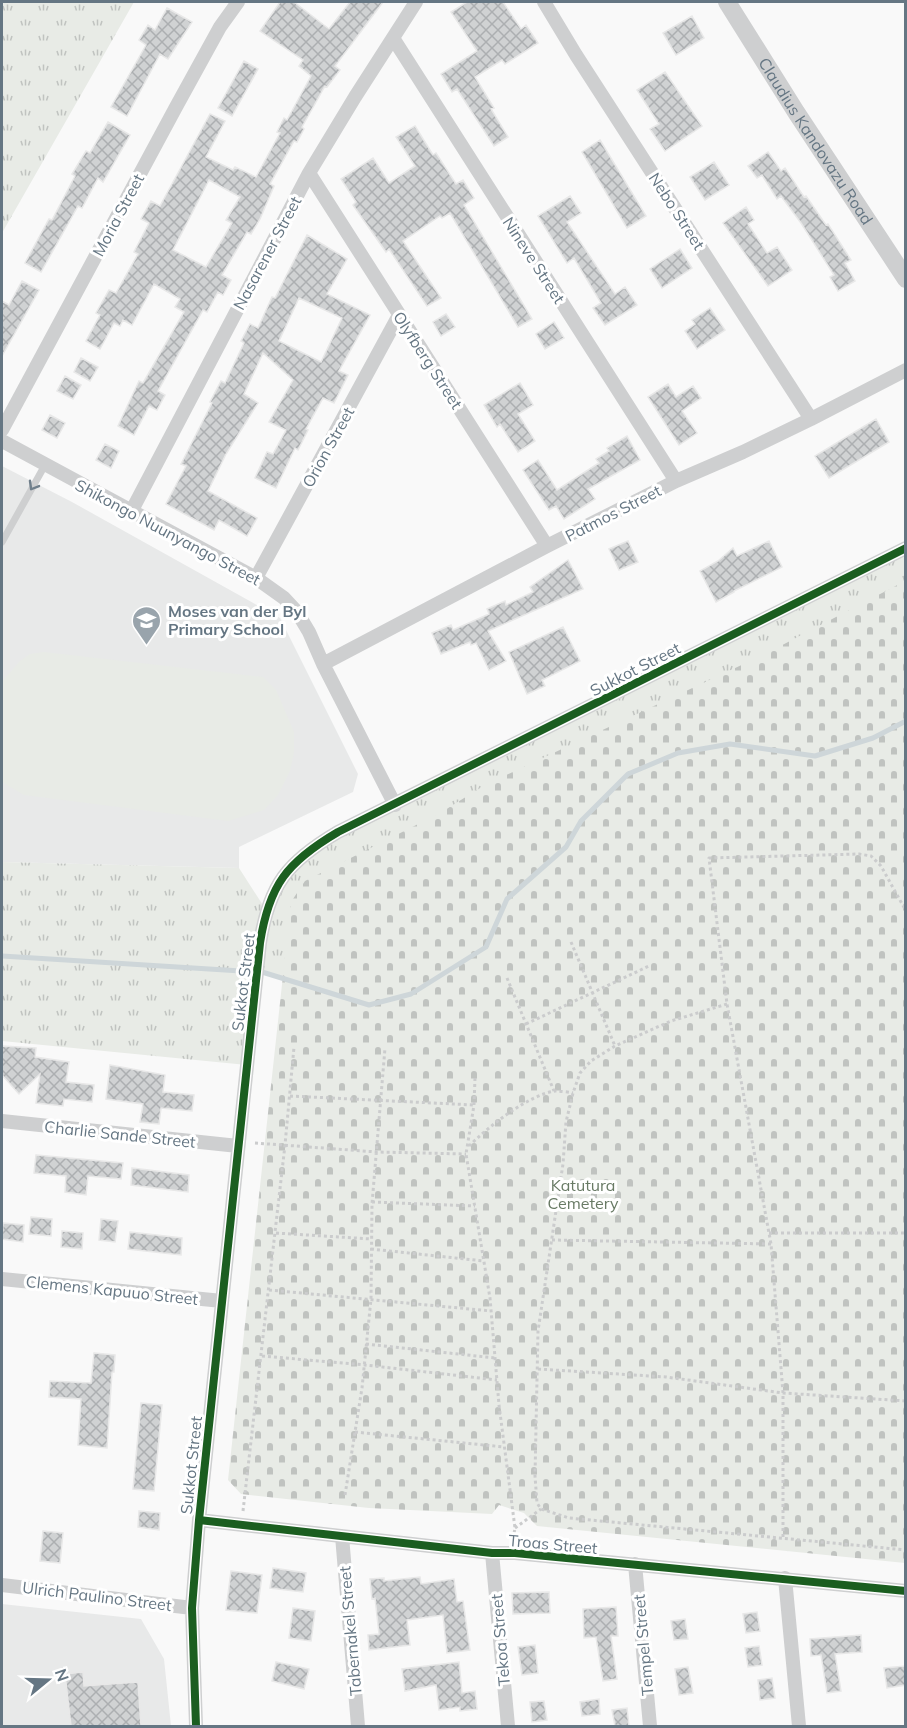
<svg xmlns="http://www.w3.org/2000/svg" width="907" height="1728" font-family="Mulish,sans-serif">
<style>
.built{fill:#e8e9e9}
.grass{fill:url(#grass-tufts)}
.cemetery{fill:url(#cemetery-stones)}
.pitch{fill:#e8ebe6}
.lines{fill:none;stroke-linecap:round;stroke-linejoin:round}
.stream{stroke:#ced6d9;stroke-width:5}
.building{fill:url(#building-cross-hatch);stroke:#e8e8e8;stroke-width:1.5;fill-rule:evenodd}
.path{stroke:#cbcccd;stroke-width:3;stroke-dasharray:3 3;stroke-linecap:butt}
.service{stroke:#cecfd0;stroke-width:7}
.minor{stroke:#cecfd0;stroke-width:14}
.tertiary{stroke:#cecfd0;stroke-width:18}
.cycleway-casing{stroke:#fff;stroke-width:11}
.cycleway{stroke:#1b5e20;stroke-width:8}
.oneway{stroke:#707f8b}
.labels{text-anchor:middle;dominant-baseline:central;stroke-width:6;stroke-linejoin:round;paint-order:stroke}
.street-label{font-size:16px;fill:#657683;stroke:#fff}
.poi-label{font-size:16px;font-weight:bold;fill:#657683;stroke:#fff;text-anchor:start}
.park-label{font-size:16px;fill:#687a64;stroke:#fff}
</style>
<defs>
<pattern id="grass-tufts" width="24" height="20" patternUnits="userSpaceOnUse" patternTransform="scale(1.5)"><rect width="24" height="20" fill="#e8ebe6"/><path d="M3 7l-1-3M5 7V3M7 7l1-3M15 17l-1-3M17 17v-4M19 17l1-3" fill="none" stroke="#c0c3c0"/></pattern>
<pattern id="cemetery-stones" width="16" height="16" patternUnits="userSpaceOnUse" patternTransform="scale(1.5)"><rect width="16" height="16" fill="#e8ebe6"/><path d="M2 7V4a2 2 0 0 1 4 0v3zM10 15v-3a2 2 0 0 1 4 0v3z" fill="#c0c3c0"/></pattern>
<pattern id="building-cross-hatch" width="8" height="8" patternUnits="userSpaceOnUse" patternTransform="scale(1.5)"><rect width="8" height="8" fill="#d0d2d3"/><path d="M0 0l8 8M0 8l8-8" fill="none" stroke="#acafb1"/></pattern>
</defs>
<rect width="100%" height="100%" fill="#f9f9f9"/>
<path class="built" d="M 2,466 L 72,502 L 280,618 L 358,774 L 353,792 L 239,847 L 239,868 L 2,862 Z
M 2,1604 L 141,1619 L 164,1659 L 171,1726 L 2,1726 Z"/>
<path class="grass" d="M 2,2 L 134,2 L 2,233 Z
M 905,548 L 905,721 L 369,1005 L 262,972 L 247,1065 L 2,1041 L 2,862 L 239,868 L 266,910 L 296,861 Z"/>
<path class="cemetery" d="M 905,581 L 905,1563 L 537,1526 L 524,1513 L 499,1505 L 492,1514 L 369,1508 L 241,1494 L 228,1480 L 291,902 L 305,881 L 440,813 L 485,785 L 767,653 Z"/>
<path class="pitch" d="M 44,652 L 263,677 L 276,690 L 294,732 L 294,752 L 290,771 L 278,795 L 264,810 L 228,821 L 24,795 L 2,782 L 2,682 L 20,661 L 30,654 Z"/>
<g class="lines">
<path class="stream" d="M 2,956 L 241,971
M 262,972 L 369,1005 L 411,994 L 486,947 L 507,899 L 566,847 L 581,821 L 628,774 L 678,753 L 730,744 L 815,756 L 873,738 L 906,721"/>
</g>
<path class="building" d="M 280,2 L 294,2 L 329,29 L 350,2 L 383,2 L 335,66 L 340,70 L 327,87 L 325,86 L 302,127 L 304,129 L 297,142 L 294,141 L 270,184 L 274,186 L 260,219 L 251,234 L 247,232 L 222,275 L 231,280 L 223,295 L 218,292 L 207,312 L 203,310 L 158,391 L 165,395 L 157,410 L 149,406 L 134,435 L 118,426 L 139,381 L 143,383 L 184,312 L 175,307 L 180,299 L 154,284 L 132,325 L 123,320 L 120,326 L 114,323 L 100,349 L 86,341 L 100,315 L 96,313 L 109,290 L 116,293 L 138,254 L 134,252 L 149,223 L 141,219 L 151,201 L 160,206 L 210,114 L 225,121 L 206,157 L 233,170 L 235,167 L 256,177 L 280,133 L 277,132 L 284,118 L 287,120 L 311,76 L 299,66 L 303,60 L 260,31 ZM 209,180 L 240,197 L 226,220 L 232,223 L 206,267 L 173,250 Z
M 467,2 L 503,2 L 521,29 L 526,25 L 538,43 L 505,64 L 502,60 L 475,77 L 494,108 L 491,109 L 508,137 L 494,146 L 457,89 L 452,92 L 441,74 L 477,51 L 451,12 Z
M 167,8 L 192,22 L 168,59 L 160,54 L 127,116 L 111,107 L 146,45 L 139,40 L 148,25 L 155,30 Z
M 692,16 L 704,38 L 676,55 L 663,33 Z
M 244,61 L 258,69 L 232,116 L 218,108 Z
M 665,72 L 702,126 L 665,151 L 650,129 L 659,124 L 637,90 Z
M 108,122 L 130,135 L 103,182 L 98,178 L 82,208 L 78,206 L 41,272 L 25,263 L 49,219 L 52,220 L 75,176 L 72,174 L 86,151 L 90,153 Z
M 415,126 L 433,155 L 436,153 L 456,184 L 463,180 L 474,198 L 464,205 L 532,319 L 518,327 L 450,213 L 442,218 L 440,216 L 403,241 L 441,298 L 427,306 L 389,249 L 386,252 L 353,205 L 356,202 L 341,179 L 373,158 L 389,183 L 415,166 L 396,137 Z
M 600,140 L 646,216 L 627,228 L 582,152 Z
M 768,152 L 781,171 L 785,168 L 804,197 L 806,196 L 826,225 L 828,224 L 851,260 L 845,263 L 855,281 L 838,291 L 830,277 L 834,275 L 801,223 L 781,196 L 777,199 L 762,175 L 757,178 L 748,166 Z
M 714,162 L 729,185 L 705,200 L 690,177 Z
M 570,196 L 581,213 L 567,222 L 615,294 L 625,287 L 637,305 L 605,325 L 593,308 L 601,303 L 574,258 L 567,263 L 538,216 Z
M 746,207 L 754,220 L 748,224 L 767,253 L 777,247 L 792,270 L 768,286 L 723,223 Z
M 307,235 L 347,259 L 327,294 L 370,315 L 339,371 L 348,375 L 334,403 L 323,398 L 306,429 L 308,430 L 298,450 L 295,448 L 276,488 L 255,478 L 267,452 L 273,454 L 286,430 L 269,422 L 293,380 L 263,353 L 244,394 L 258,403 L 226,454 L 208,491 L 257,518 L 247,536 L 219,520 L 214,530 L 166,504 L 186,466 L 181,464 L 212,403 L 210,402 L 221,381 L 225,383 L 244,343 L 241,341 L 250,324 L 258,328 L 272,297 L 275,298 ZM 299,298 L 342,318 L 321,362 L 279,341 Z
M 680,249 L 692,268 L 662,288 L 650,269 Z
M 22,281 L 39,290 L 2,356 L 2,301 L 9,305 Z
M 710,308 L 725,330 L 697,349 L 685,331 L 695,324 L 692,320 Z
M 446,314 L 455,327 L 441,336 L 433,322 Z
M 554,322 L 564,338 L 545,349 L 536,334 Z
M 81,358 L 98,367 L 90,381 L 74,372 Z
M 65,376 L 81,385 L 73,399 L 57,391 Z
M 520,383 L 533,405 L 518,414 L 535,441 L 518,452 L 500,424 L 497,427 L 484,405 Z
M 668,384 L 676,397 L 693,386 L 701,398 L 682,411 L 697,433 L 679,445 L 648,397 Z
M 50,415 L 65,423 L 57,438 L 42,430 Z
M 876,419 L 889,442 L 829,478 L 815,456 Z
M 627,436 L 640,460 L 588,489 L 595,499 L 564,519 L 556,506 L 549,510 L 523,470 L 538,460 L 557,490 L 599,463 L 596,459 L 609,451 L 607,448 Z
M 105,444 L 119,451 L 111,468 L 96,460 Z
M 628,541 L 638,562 L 619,570 L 609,549 Z
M 769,541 L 782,567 L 734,591 L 734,592 L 716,602 L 700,571 L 718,561 L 733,548 L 737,556 Z
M 568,560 L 583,589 L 488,631 L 506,661 L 489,670 L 476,643 L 471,645 L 470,642 L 441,654 L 432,633 L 451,625 L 453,630 L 489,614 L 487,609 L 505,601 L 506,605 L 533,592 L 530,587 Z
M 563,627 L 580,661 L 542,680 L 545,686 L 527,694 L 509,652 Z
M 2,1046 L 36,1048 L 35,1057 L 69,1062 L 66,1082 L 94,1085 L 92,1102 L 64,1099 L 63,1106 L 36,1103 L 40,1074 L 19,1094 L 2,1075 Z
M 110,1065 L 165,1075 L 163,1092 L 194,1095 L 192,1111 L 161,1108 L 159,1124 L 140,1122 L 143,1104 L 106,1099 Z
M 36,1155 L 123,1163 L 121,1179 L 88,1176 L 86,1195 L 65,1192 L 66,1176 L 34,1173 Z
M 132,1168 L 189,1175 L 188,1192 L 131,1185 Z
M 31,1217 L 52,1219 L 51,1236 L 29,1234 Z
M 101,1219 L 118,1221 L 115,1242 L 99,1240 Z
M 3,1223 L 24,1225 L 23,1242 L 2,1239 Z
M 62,1231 L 83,1233 L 82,1249 L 61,1247 Z
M 130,1232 L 182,1238 L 181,1255 L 128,1249 Z
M 94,1353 L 115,1355 L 114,1372 L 112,1372 L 107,1448 L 78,1445 L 81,1399 L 49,1397 L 50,1381 L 91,1383 Z
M 141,1403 L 162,1405 L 154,1491 L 133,1489 Z
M 139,1511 L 160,1513 L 159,1530 L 138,1527 Z
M 43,1531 L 63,1533 L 60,1563 L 40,1561 Z
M 273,1568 L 306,1573 L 303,1592 L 270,1588 Z
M 231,1571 L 262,1575 L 257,1613 L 226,1610 Z
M 420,1577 L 421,1584 L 454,1579 L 457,1602 L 463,1601 L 470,1650 L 447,1653 L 443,1615 L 407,1620 L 410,1645 L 369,1650 L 368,1635 L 379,1634 L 375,1598 L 372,1599 L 370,1579 L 384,1578 L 384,1581 Z
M 549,1592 L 550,1613 L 513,1614 L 512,1593 Z
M 616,1607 L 618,1636 L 611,1636 L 617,1679 L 603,1681 L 596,1637 L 584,1638 L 583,1609 Z
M 293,1608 L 315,1611 L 311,1641 L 289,1638 Z
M 757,1612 L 760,1631 L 746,1633 L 743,1614 Z
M 685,1619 L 688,1639 L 674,1640 L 671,1621 Z
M 861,1635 L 862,1652 L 835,1654 L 841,1691 L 827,1693 L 821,1655 L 811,1656 L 810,1639 Z
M 535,1645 L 538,1673 L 522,1675 L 518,1647 Z
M 759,1646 L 762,1665 L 748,1667 L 745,1648 Z
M 276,1662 L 309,1669 L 304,1689 L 272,1681 Z
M 459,1662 L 462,1693 L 475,1691 L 477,1709 L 460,1711 L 460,1707 L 439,1710 L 436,1685 L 405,1691 L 402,1669 Z
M 906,1666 L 906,1685 L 887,1688 L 884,1668 Z
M 688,1667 L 693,1693 L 679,1695 L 675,1669 Z
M 83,1672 L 84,1686 L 138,1682 L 141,1726 L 71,1726 L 65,1674 Z
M 772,1678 L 775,1698 L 760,1700 L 758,1680 Z
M 599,1699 L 600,1714 L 582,1716 L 580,1702 Z
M 544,1701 L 547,1720 L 532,1722 L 530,1702 Z
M 627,1708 L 629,1726 L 615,1726 L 612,1710 Z"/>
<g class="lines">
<path class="path" d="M 571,942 L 615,1046
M 507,978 L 554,1091
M 727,1004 L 671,1021 L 615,1046 L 591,1061 L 580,1073 L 573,1093 L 566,1122 L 563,1164 L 538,1331 L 535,1476 L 537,1503 L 541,1509 L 569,1518 L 906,1550
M 526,1024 L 649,966
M 475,1078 L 474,1105 L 466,1154 L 490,1298 L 499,1405 L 515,1528 L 513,1539
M 290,1096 L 474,1105
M 255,1143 L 377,1152 L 466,1154
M 469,1146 C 488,1127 528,1095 555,1091 C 560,1091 568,1092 573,1093
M 372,1202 L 475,1206
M 276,1233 L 371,1239
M 769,1233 L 906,1233
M 552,1240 L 771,1244
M 371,1249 L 484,1261
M 269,1290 L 491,1311
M 366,1344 L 495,1358
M 262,1356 L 365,1365 L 497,1380
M 538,1369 L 666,1377 L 783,1393 L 906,1401
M 355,1432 L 504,1447
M 345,1495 L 362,1388 L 371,1299 L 372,1204 L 385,1048
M 243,1511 L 285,1145 L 294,1047
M 515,1528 L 541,1509
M 783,1537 L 783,1393 L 771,1244 L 727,1004 L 709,858 L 859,854 L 871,856 L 881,866 L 906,911"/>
<path class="service" d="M 2,542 L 45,465"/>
<path class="minor" d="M 544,2 L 576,55 L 811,419
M 393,38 L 676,481
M 309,173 L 547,546
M 2,430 L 176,107 L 220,27 L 238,2
M 2,441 L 256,578 L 284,598 L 297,612 L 309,632 L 323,664 L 395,805
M 131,512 L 309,173 L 355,97 L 416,2
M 256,578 L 399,315
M 323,664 L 547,546 L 676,481 L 743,452 L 811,419 L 906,370
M 2,1121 L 238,1146
M 2,1279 L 222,1301
M 199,1520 L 492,1553 L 515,1553 L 906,1591
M 342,1536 L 358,1726
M 492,1553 L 508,1726
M 635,1564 L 650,1726
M 785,1578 L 799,1726
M 2,1585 L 192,1608
M 196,1726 L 192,1608 L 199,1520 L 260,943 C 269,885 287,862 338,832 L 906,548"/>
<path class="tertiary" id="s1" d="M 727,2 L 796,112 L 906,279"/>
<defs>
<path id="cycleway" d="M 199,1520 L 492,1553 L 515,1553 L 906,1591
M 196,1726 L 192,1608 L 199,1520 L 260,943 C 269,885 287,862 338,832 L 906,548"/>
</defs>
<use href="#cycleway" class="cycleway-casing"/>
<use href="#cycleway" class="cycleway"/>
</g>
<defs><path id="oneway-chevron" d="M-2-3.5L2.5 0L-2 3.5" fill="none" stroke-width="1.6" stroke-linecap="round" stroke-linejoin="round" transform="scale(1.5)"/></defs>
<use class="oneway" href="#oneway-chevron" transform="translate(33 486) rotate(120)"/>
<defs>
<symbol id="school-pin" viewBox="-11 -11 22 30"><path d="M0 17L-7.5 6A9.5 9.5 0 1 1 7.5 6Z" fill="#99a4ac" stroke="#fff"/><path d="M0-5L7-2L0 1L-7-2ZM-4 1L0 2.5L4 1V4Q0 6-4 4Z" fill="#fff"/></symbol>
</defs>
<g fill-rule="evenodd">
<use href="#school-pin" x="130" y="604" width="33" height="45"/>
</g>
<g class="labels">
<g class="street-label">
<text stroke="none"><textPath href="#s1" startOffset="165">Claudius Kandovazu Road</textPath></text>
<text transform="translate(677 211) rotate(57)">Nebo Street</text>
<text transform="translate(118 215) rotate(-62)">Moria Street</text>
<text transform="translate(267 253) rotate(-62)">Nasarener Street</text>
<text transform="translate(534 260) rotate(57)">Nineve Street</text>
<text transform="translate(428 360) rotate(57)">Olyfberg Street</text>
<text transform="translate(328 447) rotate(-61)">Orion Street</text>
<text transform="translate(613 513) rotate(-27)">Patmos Street</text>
<text transform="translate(168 532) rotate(28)">Shikongo Nuunyango Street</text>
<text transform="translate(635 669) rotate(-27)">Sukkot Street</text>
<text transform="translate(243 982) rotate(-83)">Sukkot Street</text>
<text transform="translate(120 1134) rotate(6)">Charlie Sande Street</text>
<text transform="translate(112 1290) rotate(6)">Clemens Kapuuo Street</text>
<text transform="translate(191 1465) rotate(-84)">Sukkot Street</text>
<text transform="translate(553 1544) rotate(5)">Troas Street</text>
<text transform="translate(97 1596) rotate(7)">Ulrich Paulino Street</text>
<text transform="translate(350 1631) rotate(-95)">Tabernakel Street</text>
<text transform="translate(500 1640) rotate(-95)">Tekoa Street</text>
<text transform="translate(643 1645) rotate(-95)">Tempel Street</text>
</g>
<g class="poi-label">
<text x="168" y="611">Moses van der Byl<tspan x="168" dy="18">Primary School</tspan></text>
</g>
<g class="park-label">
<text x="583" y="1185">Katutura<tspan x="583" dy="18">Cemetery</tspan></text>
</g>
</g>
<rect width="907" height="1728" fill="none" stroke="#657683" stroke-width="6"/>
<g transform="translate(48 1680) rotate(71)" stroke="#ffffff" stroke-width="4.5" paint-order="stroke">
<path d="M0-4.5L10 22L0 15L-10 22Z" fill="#657683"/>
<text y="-9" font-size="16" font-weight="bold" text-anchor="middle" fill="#657683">N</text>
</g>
</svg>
